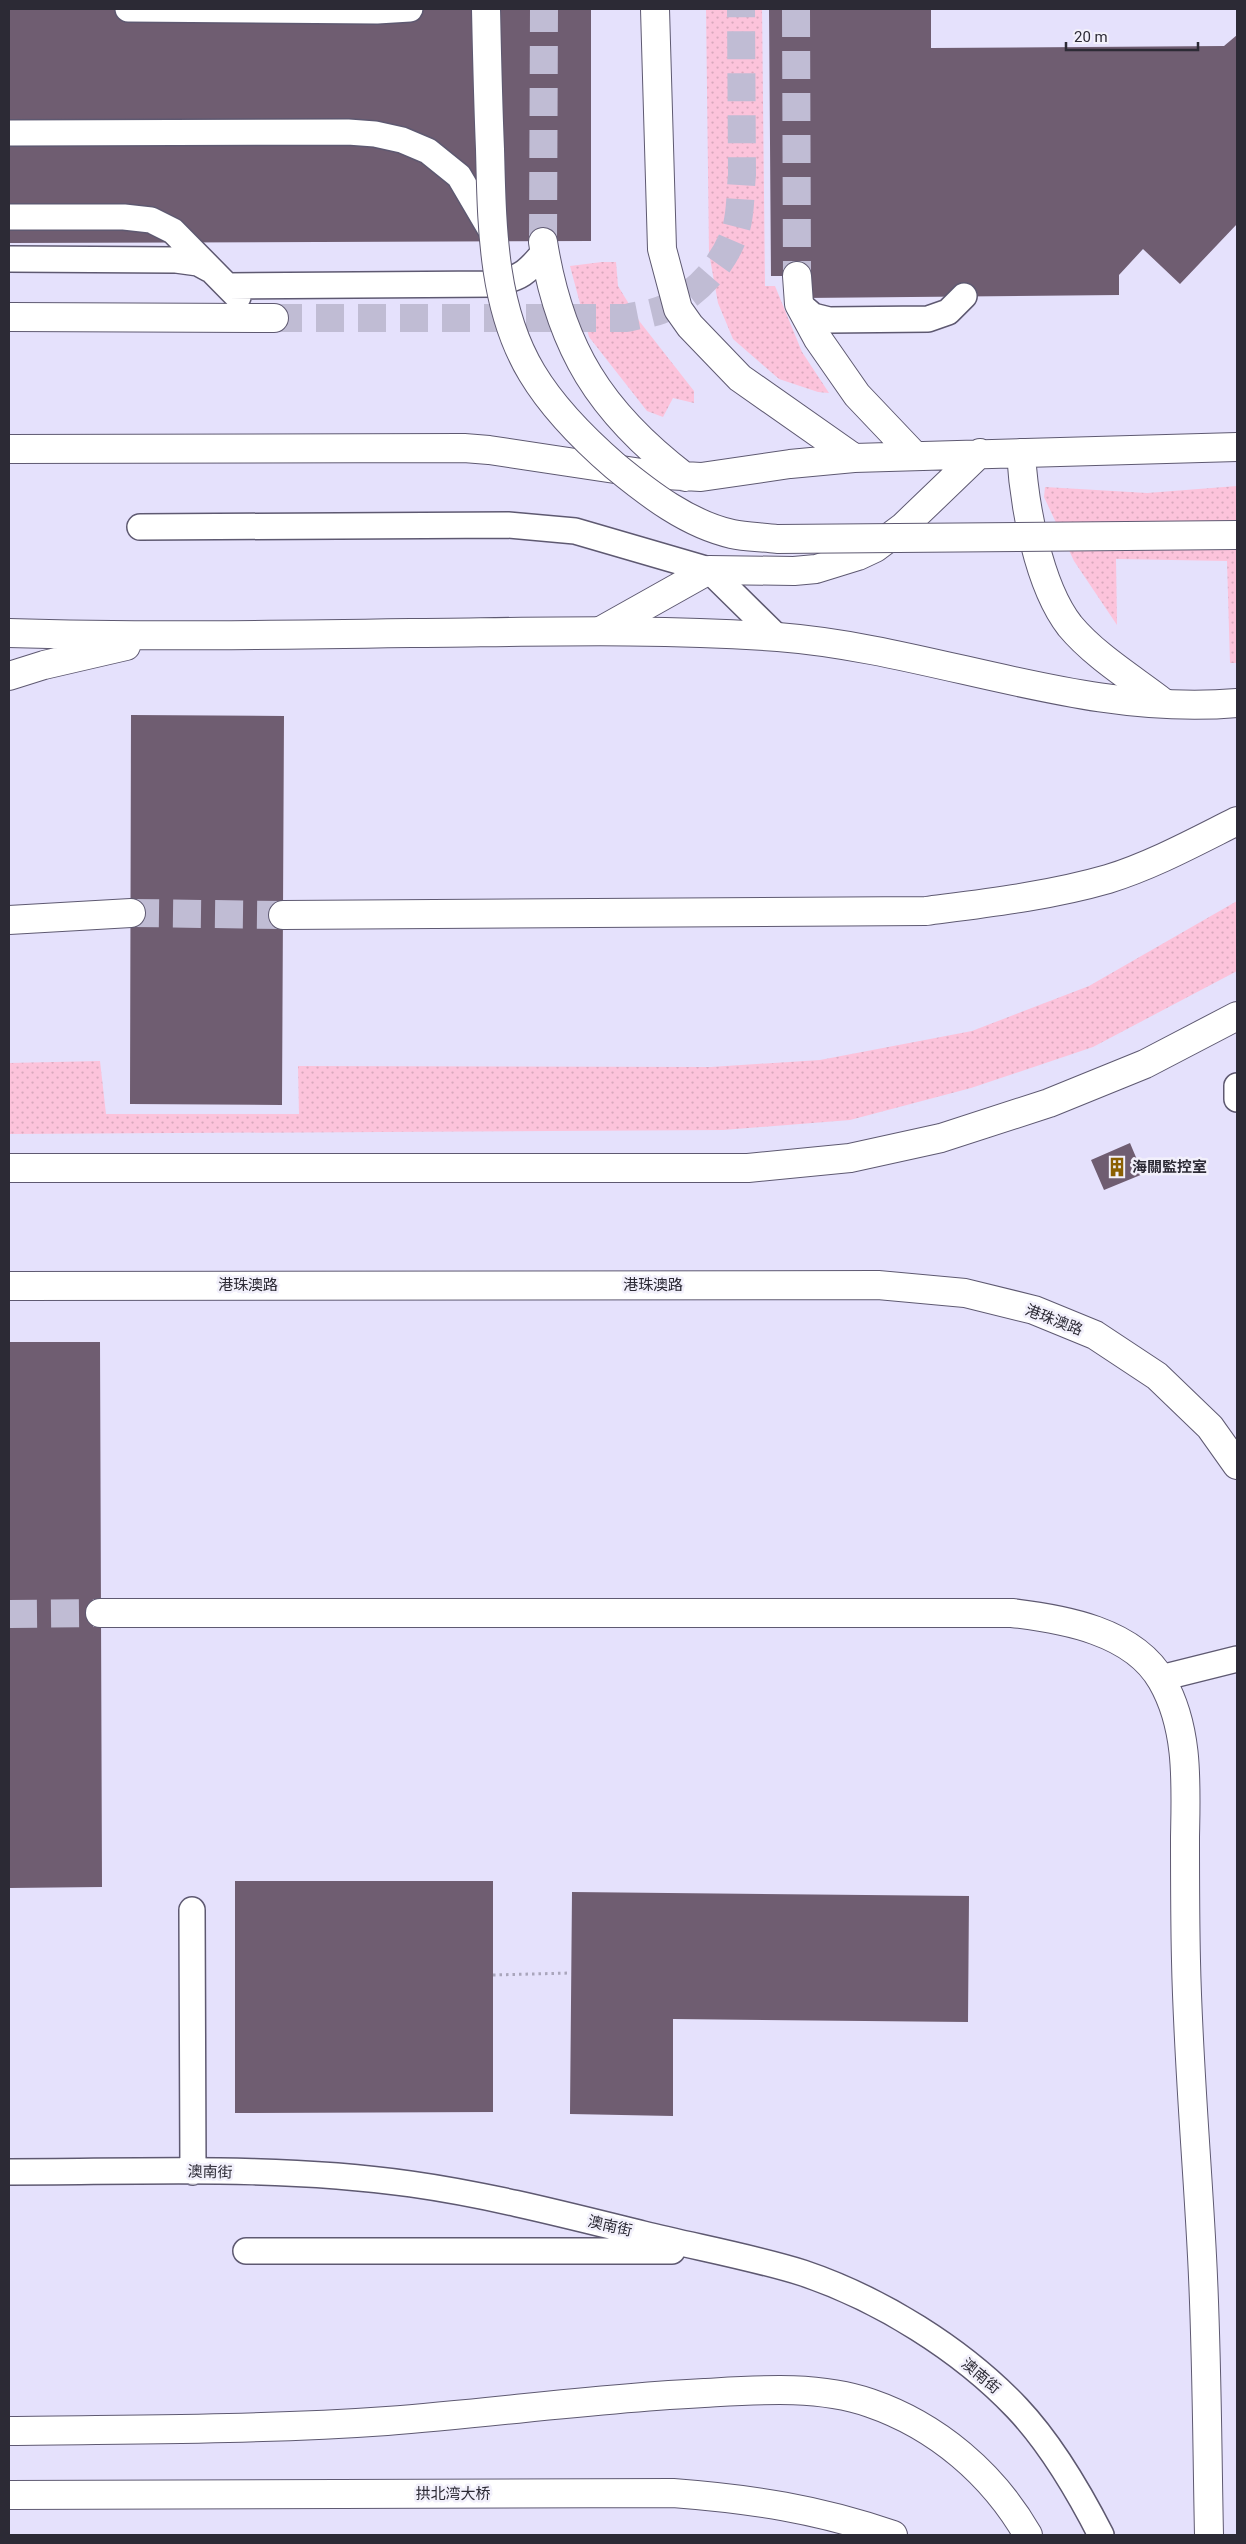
<svg xmlns="http://www.w3.org/2000/svg" width="1246" height="2544" font-family="Roboto,'Noto Sans SC',sans-serif">
<style>
.grass{fill:url(#grass-dots)}
.building{fill:#6f5d71}
.lines{fill:none;stroke-linecap:round;stroke-linejoin:round}
.minor-tunnel{stroke:#c0bcd4;stroke-width:28;stroke-dasharray:28 14;stroke-linecap:butt}
.primary-tunnel{stroke:#c0bcd4;stroke-width:28;stroke-dasharray:28 14;stroke-linecap:butt}
.trunk-tunnel{stroke:#c0bcd4;stroke-width:28;stroke-dasharray:28 14;stroke-linecap:butt}
.service-casing{stroke:#5e5971;stroke-width:28}
.minor-casing{stroke:#5e5971;stroke-width:30}
.secondary-casing{stroke:#5e5971;stroke-width:30}
.primary-casing{stroke:#5e5971;stroke-width:30}
.trunk-casing{stroke:#5e5971;stroke-width:30}
.path{stroke:#a9a5bb;stroke-width:3;stroke-dasharray:2.5 4;stroke-linecap:butt}
.service{stroke:#fff;stroke-width:25}
.minor{stroke:#fff;stroke-width:28}
.secondary{stroke:#fff;stroke-width:28}
.primary{stroke:#fff;stroke-width:28}
.trunk{stroke:#fff;stroke-width:28}
.minor-bridge-casing{stroke:#5e5971;stroke-width:30;stroke-linecap:butt}
.minor-bridge{stroke:#fff;stroke-width:28}
.labels{text-anchor:middle;dominant-baseline:central;stroke-width:5;stroke-linejoin:round;paint-order:stroke}
.poi-label{font-size:15px;font-weight:bold;fill:#2c2a35;stroke:#f2f0fb;text-anchor:start}
.street-label{font-size:15px;fill:#2c2a35;stroke:#f2f0fb}
</style>
<defs>
<pattern id="grass-dots" width="8" height="8" patternUnits="userSpaceOnUse" patternTransform="scale(1.25)"><rect width="8" height="8" fill="#fcc3db"/><path d="M2 2h.1M6 6h.1" fill="none" stroke="#d8a8bd" stroke-width="1.8" stroke-linecap="round"/></pattern>
</defs>
<rect width="100%" height="100%" fill="#e5e1fc"/>
<path class="grass" d="M 706,9 L 762,9 L 765,286 L 775,286 L 802,352 L 829,393 L 818,392 L 779,379 L 733,339 L 718,303 L 709,253 Z
M 602,262 L 616,262 L 618,286 L 640,322 L 694,391 L 694,403 L 673,398 L 663,417 L 647,411 L 589,337 L 570,266 Z
M 1237,486 L 1237,663 L 1230,663 L 1227,561 L 1116,559 L 1117,625 L 1074,561 L 1044,497 L 1045,487 L 1147,493 Z
M 1237,901 L 1237,971 L 1093,1047 L 971,1088 L 850,1120 L 723,1130 L 9,1134 L 9,1063 L 100,1061 L 106,1114 L 299,1114 L 298,1066 L 711,1067 L 820,1060 L 972,1031 L 1089,986 Z"/>
<path class="building" d="M 9,9 L 591,9 L 591,241 L 9,243 Z
M 769,9 L 931,9 L 931,48 L 1224,46 L 1237,35 L 1237,224 L 1180,284 L 1143,249 L 1119,275 L 1119,295 L 804,298 L 803,276 L 771,276 Z
M 131,715 L 284,716 L 282,1105 L 130,1104 Z
M 1130,1143 L 1143,1174 L 1104,1190 L 1091,1160 Z
M 9,1342 L 100,1342 L 102,1887 L 9,1888 Z
M 235,1881 L 493,1881 L 493,2112 L 235,2113 Z
M 572,1892 L 969,1896 L 968,2022 L 673,2019 L 673,2116 L 570,2114 Z"/>
<g class="lines">
<path class="minor-tunnel" d="M 796,9 L 797,276
M 543,242 L 544,9
M 274,318 L 627,318 C 638,315 650,314 661,310 C 695,297 723,266 735,232 C 741,215 740,193 742,175 L 741,9"/>
<path class="primary-tunnel" d="M 131,913 L 283,915"/>
<path class="trunk-tunnel" d="M 9,1614 L 100,1613"/>
<defs>
<path id="service" d="M 128,9 L 377,11 L 410,9
M 9,133 L 348,132 L 375,134 L 402,140 L 428,151 L 459,176 L 493,234
M 9,217 L 124,217 L 151,220 L 173,231 L 238,297
M 9,259 L 176,260 L 198,263 L 209,269
M 228,286 L 493,284 C 521,278 527,273 545,251
M 799,304 L 813,316 L 829,320 L 928,319 L 948,312 L 964,296
M 140,527 L 508,525 L 575,531 L 709,570 L 777,637
M 1237,1086 L 1237,1099
M 1161,1678 L 1237,1659
M 192,1910 L 193,2172
M 9,2172 C 142,2172 278,2165 411,2184 C 489,2195 566,2215 643,2234 C 695,2247 752,2257 803,2273 C 880,2299 961,2349 1017,2408 C 1051,2444 1079,2492 1101,2535
M 246,2251 L 672,2251"/>
<path id="minor" d="M 655,9 L 662,249 L 678,309 L 690,326 L 740,378 L 854,458
M 543,242 C 560,348 600,412 685,477
M 797,276 L 799,304 L 818,339 L 857,395 L 914,455
M 9,317 L 274,318
M 9,449 L 464,448 L 489,450 L 648,474 L 701,477 L 790,464 L 854,458 L 1237,447
M 1021,453 C 1024,504 1038,585 1070,626 C 1095,656 1133,679 1164,703
M 602,630 L 709,570 L 794,571 L 816,569 L 858,556 L 875,548 L 903,527 L 980,453
M 9,1168 L 748,1168 L 850,1158 L 941,1138 L 1049,1103 L 1145,1064 L 1237,1016
M 9,1286 L 878,1285 L 965,1293 L 1034,1310 L 1095,1335 L 1157,1376 L 1210,1427 L 1237,1465"/>
<path id="secondary" d="M 9,2431 C 134,2429 261,2430 387,2421 C 493,2413 598,2398 704,2393 C 758,2390 818,2385 870,2403 C 937,2426 993,2474 1028,2535
M 9,2495 L 673,2493 C 751,2499 818,2509 893,2535"/>
<path id="primary" d="M 9,633 C 143,637 277,635 412,633 C 534,632 656,628 778,637 C 933,649 1081,717 1237,703
M 9,676 L 44,665 L 126,646
M 283,915 L 926,911 C 987,903 1049,896 1108,879 C 1153,865 1195,842 1237,821
M 9,920 L 131,913"/>
<path id="trunk" d="M 100,1613 L 1012,1613 C 1063,1619 1134,1631 1162,1681 C 1189,1728 1186,1784 1185,1837 C 1185,1879 1185,1920 1186,1961 C 1188,2060 1197,2158 1202,2256 C 1207,2349 1207,2442 1209,2535"/>
</defs>
<use href="#service" class="service-casing"/>
<use href="#minor" class="minor-casing"/>
<use href="#secondary" class="secondary-casing"/>
<use href="#primary" class="primary-casing"/>
<use href="#trunk" class="trunk-casing"/>
<path class="path" d="M 493,1975 L 571,1973"/>
<use href="#service" class="service"/>
<use href="#minor" class="minor"/>
<use href="#secondary" class="secondary"/>
<use href="#primary" class="primary"/>
<use href="#trunk" class="trunk"/>
<defs>
<path id="minor-bridge" d="M 486,9 C 487,55 488,102 490,149 C 492,224 492,307 532,373 C 553,408 585,440 615,466 C 649,494 688,524 732,534 C 746,537 763,537 777,539 L 1237,535"/>
</defs>
<use href="#minor-bridge" class="minor-bridge-casing"/>
<use href="#minor-bridge" class="minor-bridge"/>
</g>
<defs>
<symbol id="building-bare" viewBox="-9 -9 18 18"><path d="M-4-6H4V6H1V3H-1V6H-4ZM-2.5-4.3h1.7v1.8h-1.7ZM.8-4.3h1.7v1.8H.8ZM-2.5-1h1.7V.8h-1.7ZM.8-1h1.7V.8H.8Z" fill="#8b6003" stroke="#f2f0fb" stroke-width="2.5" paint-order="stroke"/></symbol>
</defs>
<g fill-rule="evenodd">
<use href="#building-bare" x="1103" y="1153" width="28" height="28"/>
</g>
<g class="labels">
<g class="poi-label">
<text x="1132" y="1167">海關監控室</text>
</g>
<g class="street-label">
<text x="248" y="1285">港珠澳路</text>
<text x="653" y="1285">港珠澳路</text>
<text transform="translate(1054 1320) rotate(21)">港珠澳路</text>
<text transform="translate(210 2172) rotate(1)">澳南街</text>
<text transform="translate(610 2226) rotate(13)">澳南街</text>
<text transform="translate(981 2376) rotate(40)">澳南街</text>
<text x="453" y="2494">拱北湾大桥</text>
</g>
</g>
<rect width="1246" height="2544" fill="none" stroke="#2c2a35" stroke-width="20"/>
<path d="M1066 42v8h132v-8" fill="none" stroke="#2c2a35" stroke-width="2.5"/>
<text x="1074" y="42" font-size="15" fill="#2c2a35" stroke="#f2f0fb" stroke-width="4" paint-order="stroke">20 m</text>
</svg>
